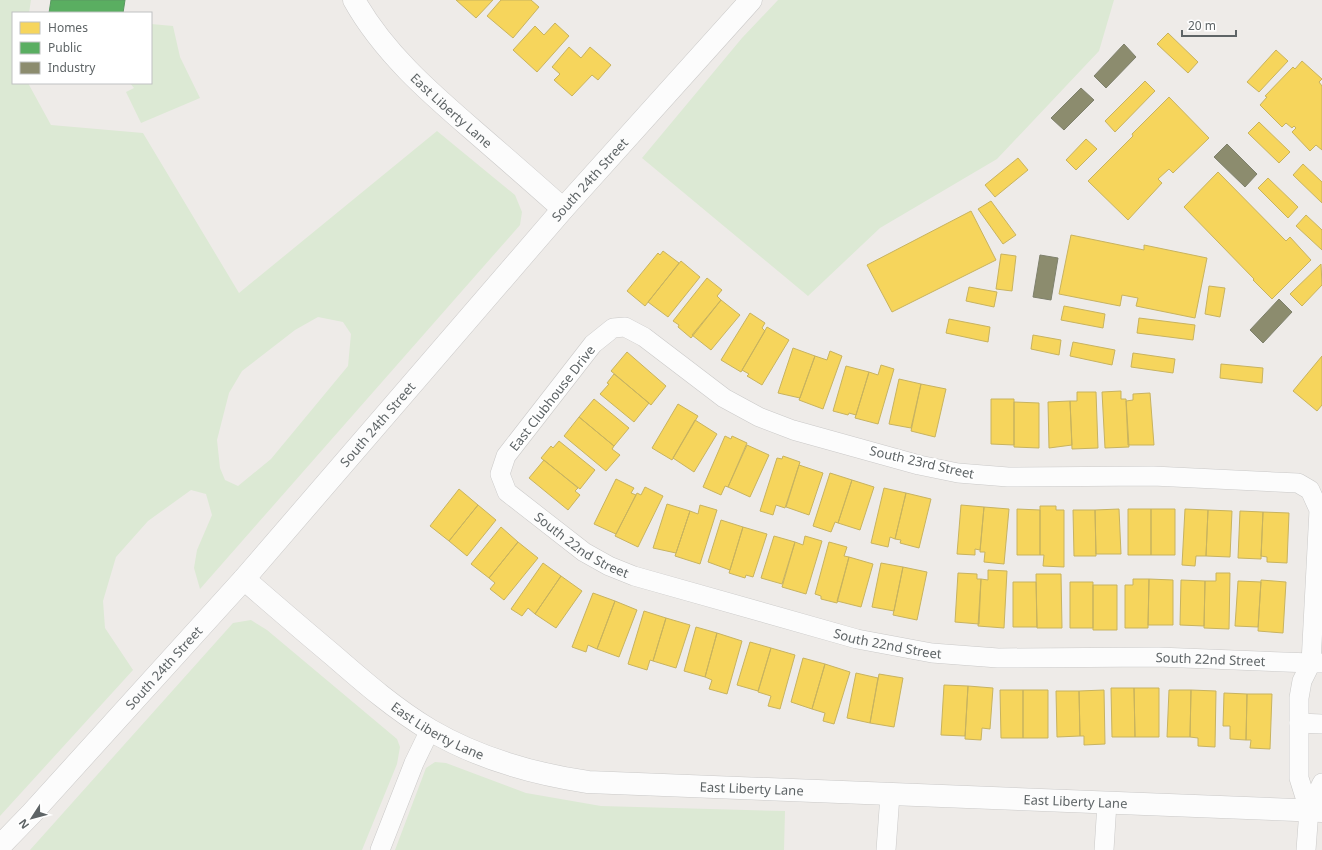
<svg xmlns="http://www.w3.org/2000/svg" width="1322" height="850" font-family="'Noto Sans',sans-serif">
<style>
.green{fill:#dce9d4;fill-rule:evenodd}
.homes{fill:#f6d55c;stroke:#c8b35f}
.public{fill:#5aae61;stroke:#5b9862}
.industry{fill:#8c8c6e;stroke:#7e806c}
.lines{fill:none;stroke-linecap:round;stroke-linejoin:round}
.minor-casing{stroke:#cac9c8;stroke-width:20}
.tertiary-casing{stroke:#cac9c8;stroke-width:23}
.minor{stroke:#fcfcfc;stroke-width:19}
.tertiary{stroke:#fcfcfc;stroke-width:22}
.labels{text-anchor:middle;dominant-baseline:central;stroke-width:4;stroke-linejoin:round;paint-order:stroke}
.street-label{font-size:13px;fill:#5e6466;stroke:#fff}
</style>
<rect width="100%" height="100%" fill="#eeebe8"/>
<path class="green" d="M 0,0 L 31,0 L 29,13 L 13,13 L 13,83 L 28,83 L 51,125 L 143,133 L 239,293 L 437,131 L 515,195 L 522,212 L 520,225 L 200,589 L 194,568 L 197,550 L 212,515 L 206,494 L 191,490 L 148,521 L 116,557 L 103,601 L 105,628 L 133,670 L 0,816 ZM 318,317 L 343,322 L 351,334 L 348,366 L 271,459 L 238,486 L 225,480 L 220,468 L 217,440 L 229,393 L 242,371 L 295,330 Z
M 778,0 L 1114,0 L 1099,51 L 997,159 L 880,228 L 808,296 L 642,158 L 742,38 Z
M 151,24 L 173,26 L 180,57 L 200,98 L 141,123 L 126,92 L 134,88 L 130,83 L 151,83 Z
M 251,620 L 267,630 L 397,739 L 400,747 L 397,764 L 362,850 L 30,850 L 233,623 Z
M 435,762 L 446,763 L 526,793 L 601,806 L 785,811 L 784,850 L 395,850 L 426,768 Z"/>
<path class="homes" d="M 456,0 L 493,0 L 476,18 Z
M 501,0 L 531,0 L 539,7 L 513,38 L 487,16 Z
M 555,23 L 569,36 L 537,72 L 513,50 L 535,26 L 544,35 Z
M 1168,33 L 1198,62 L 1188,73 L 1157,44 Z
M 569,47 L 581,58 L 590,47 L 611,65 L 598,80 L 592,75 L 572,96 L 554,80 L 560,74 L 552,67 Z
M 1276,50 L 1288,61 L 1259,92 L 1247,82 Z
M 1302,61 L 1322,79 L 1319,82 L 1322,86 L 1322,150 L 1316,145 L 1310,151 L 1292,132 L 1296,128 L 1294,126 L 1292,128 L 1286,123 L 1282,127 L 1260,105 L 1267,97 L 1265,96 L 1293,67 L 1295,69 Z
M 1145,81 L 1155,91 L 1115,132 L 1105,121 Z
M 1169,97 L 1209,138 L 1173,173 L 1169,169 L 1158,179 L 1162,183 L 1128,220 L 1088,181 L 1133,136 L 1132,134 Z
M 1259,122 L 1290,152 L 1279,163 L 1248,133 Z
M 1086,139 L 1097,149 L 1076,170 L 1066,160 Z
M 1018,158 L 1028,170 L 995,197 L 985,185 Z
M 1303,164 L 1322,182 L 1322,203 L 1293,175 Z
M 1218,172 L 1286,241 L 1290,237 L 1311,260 L 1272,299 L 1253,280 L 1254,279 L 1184,207 Z
M 1268,178 L 1298,207 L 1288,218 L 1258,188 Z
M 991,201 L 1016,235 L 1003,244 L 978,209 Z
M 971,211 L 996,260 L 892,312 L 867,265 Z
M 1306,215 L 1322,230 L 1322,250 L 1296,226 Z
M 1071,235 L 1144,250 L 1144,245 L 1207,258 L 1195,318 L 1136,306 L 1138,298 L 1122,295 L 1120,306 L 1059,294 Z
M 663,251 L 679,263 L 645,306 L 627,291 L 658,253 L 660,255 Z
M 1001,254 L 1016,256 L 1012,291 L 996,289 Z
M 681,261 L 700,277 L 668,317 L 648,302 Z
M 1321,264 L 1322,285 L 1302,306 L 1290,294 Z
M 707,278 L 722,290 L 717,296 L 721,300 L 691,338 L 678,327 L 679,325 L 673,321 Z
M 1209,286 L 1225,288 L 1220,317 L 1205,314 Z
M 969,287 L 997,292 L 994,307 L 966,301 Z
M 721,300 L 740,315 L 711,350 L 692,335 Z
M 1064,306 L 1105,314 L 1103,328 L 1061,320 Z
M 750,313 L 765,323 L 762,328 L 765,331 L 741,372 L 721,360 Z
M 1139,318 L 1195,325 L 1193,340 L 1137,333 Z
M 949,319 L 990,327 L 988,342 L 946,333 Z
M 767,327 L 789,340 L 762,385 L 747,376 L 749,374 L 742,370 Z
M 1033,335 L 1061,340 L 1059,355 L 1031,349 Z
M 1073,342 L 1115,350 L 1112,365 L 1070,356 Z
M 793,348 L 815,356 L 800,398 L 778,393 Z
M 830,351 L 842,356 L 823,409 L 799,400 L 815,356 L 827,360 Z
M 627,352 L 666,386 L 651,405 L 611,371 Z
M 1133,353 L 1175,359 L 1173,373 L 1131,367 Z
M 1322,356 L 1322,405 L 1317,411 L 1293,391 Z
M 1221,364 L 1263,368 L 1262,383 L 1220,378 Z
M 881,365 L 894,369 L 878,424 L 855,418 L 869,372 L 878,375 Z
M 846,366 L 869,372 L 856,415 L 849,413 L 848,415 L 833,411 Z
M 614,374 L 649,403 L 634,422 L 600,394 L 609,384 L 607,383 Z
M 899,379 L 921,384 L 911,428 L 889,424 Z
M 921,384 L 946,389 L 935,437 L 911,431 Z
M 1121,391 L 1121,399 L 1126,399 L 1129,447 L 1105,448 L 1102,392 Z
M 1077,392 L 1096,392 L 1098,448 L 1072,449 L 1070,401 L 1077,401 Z
M 1150,393 L 1154,445 L 1128,445 L 1126,401 L 1133,400 L 1133,394 Z
M 594,399 L 629,428 L 614,446 L 579,417 Z
M 991,399 L 1014,399 L 1014,445 L 991,444 Z
M 1070,401 L 1072,445 L 1049,448 L 1048,402 Z
M 1014,402 L 1039,403 L 1039,448 L 1014,447 Z
M 678,404 L 698,416 L 672,460 L 652,448 Z
M 579,417 L 614,446 L 612,449 L 620,455 L 606,471 L 564,436 Z
M 695,420 L 717,434 L 694,472 L 673,458 Z
M 725,436 L 731,439 L 732,436 L 747,443 L 728,487 L 725,486 L 721,495 L 703,487 Z
M 559,441 L 595,470 L 580,489 L 541,458 L 551,446 L 553,448 Z
M 747,445 L 769,455 L 750,497 L 728,487 Z
M 783,456 L 800,462 L 785,508 L 776,505 L 773,515 L 760,511 L 777,458 L 782,459 Z
M 544,460 L 578,488 L 575,491 L 580,495 L 568,510 L 529,478 Z
M 799,465 L 823,473 L 809,515 L 786,507 Z
M 830,473 L 852,480 L 838,523 L 835,522 L 831,532 L 813,526 Z
M 616,479 L 634,488 L 631,493 L 636,495 L 616,534 L 594,524 Z
M 852,480 L 874,487 L 860,530 L 838,523 Z
M 645,487 L 663,496 L 638,547 L 615,536 L 636,495 L 637,493 L 641,495 Z
M 884,488 L 906,493 L 895,539 L 890,537 L 888,547 L 871,543 Z
M 459,489 L 478,505 L 449,541 L 430,526 Z
M 906,493 L 931,499 L 919,548 L 900,543 L 901,540 L 895,539 Z
M 667,504 L 690,511 L 676,553 L 653,548 Z
M 478,505 L 496,520 L 467,556 L 449,541 Z
M 700,505 L 717,510 L 700,564 L 675,556 L 690,511 L 698,514 Z
M 961,505 L 984,507 L 980,550 L 975,549 L 975,555 L 957,554 Z
M 1040,506 L 1056,506 L 1056,510 L 1064,510 L 1064,567 L 1043,566 L 1044,555 L 1040,555 Z
M 984,507 L 1009,509 L 1004,564 L 984,562 L 985,552 L 980,552 Z
M 1017,509 L 1040,510 L 1040,555 L 1017,555 Z
M 1119,509 L 1121,554 L 1096,554 L 1095,510 Z
M 1128,509 L 1151,509 L 1151,555 L 1128,555 Z
M 1151,509 L 1175,509 L 1175,555 L 1151,555 Z
M 1185,509 L 1208,510 L 1206,556 L 1196,556 L 1195,566 L 1182,565 Z
M 1073,510 L 1095,510 L 1096,556 L 1074,556 Z
M 1208,510 L 1232,511 L 1230,557 L 1206,556 Z
M 1240,511 L 1263,512 L 1261,559 L 1238,558 Z
M 1263,512 L 1289,513 L 1287,563 L 1267,562 L 1267,557 L 1261,556 Z
M 721,520 L 743,527 L 730,570 L 708,562 Z
M 501,527 L 518,542 L 489,578 L 471,564 Z
M 743,527 L 767,534 L 753,577 L 746,575 L 745,578 L 729,573 Z
M 774,536 L 795,542 L 782,584 L 761,578 Z
M 805,536 L 822,541 L 806,594 L 782,587 L 795,542 L 803,545 Z
M 518,542 L 538,558 L 504,600 L 490,589 L 495,583 L 489,578 Z
M 829,542 L 847,547 L 844,556 L 849,557 L 837,603 L 821,599 L 821,596 L 815,594 Z
M 849,557 L 873,564 L 861,607 L 837,601 Z
M 543,563 L 561,576 L 535,614 L 528,608 L 522,616 L 511,609 Z
M 881,563 L 903,567 L 894,611 L 872,607 Z
M 903,567 L 927,572 L 917,620 L 893,615 Z
M 988,570 L 1007,571 L 1004,628 L 978,626 L 981,579 L 988,580 Z
M 958,573 L 977,574 L 977,579 L 981,579 L 979,624 L 955,622 Z
M 1216,573 L 1230,573 L 1229,629 L 1204,628 L 1205,581 L 1216,581 Z
M 1036,574 L 1061,574 L 1062,628 L 1037,628 Z
M 561,576 L 582,591 L 556,628 L 535,614 Z
M 1133,579 L 1149,579 L 1148,628 L 1125,628 L 1125,585 L 1133,585 Z
M 1149,579 L 1173,580 L 1173,625 L 1148,625 Z
M 1181,580 L 1205,581 L 1204,626 L 1180,625 Z
M 1261,580 L 1286,582 L 1283,633 L 1258,631 Z
M 1238,581 L 1261,582 L 1258,627 L 1235,626 Z
M 1013,582 L 1036,582 L 1037,627 L 1013,627 Z
M 1070,582 L 1093,582 L 1093,628 L 1070,628 Z
M 1093,585 L 1117,585 L 1117,630 L 1093,630 Z
M 593,593 L 615,601 L 597,649 L 588,645 L 586,652 L 572,647 Z
M 615,601 L 637,610 L 619,657 L 597,649 Z
M 644,611 L 666,618 L 653,661 L 650,660 L 647,670 L 628,664 Z
M 666,618 L 690,625 L 676,668 L 653,661 Z
M 696,627 L 717,633 L 705,677 L 684,671 Z
M 717,633 L 742,641 L 727,694 L 709,689 L 712,680 L 705,677 Z
M 750,642 L 771,648 L 758,691 L 737,685 Z
M 771,648 L 795,655 L 780,709 L 768,706 L 771,696 L 758,692 Z
M 803,658 L 825,664 L 812,709 L 791,702 Z
M 825,664 L 850,672 L 834,724 L 823,721 L 825,713 L 812,709 Z
M 856,673 L 878,678 L 870,723 L 847,718 Z
M 879,674 L 903,678 L 894,727 L 870,723 Z
M 944,685 L 968,686 L 965,736 L 941,735 Z
M 968,686 L 993,688 L 990,729 L 982,728 L 981,740 L 965,739 Z
M 1111,688 L 1134,688 L 1135,737 L 1112,737 Z
M 1134,688 L 1159,688 L 1159,737 L 1135,737 Z
M 1000,690 L 1023,690 L 1023,738 L 1001,738 Z
M 1023,690 L 1048,690 L 1048,738 L 1023,738 Z
M 1104,690 L 1105,744 L 1084,745 L 1084,736 L 1080,736 L 1079,691 Z
M 1169,690 L 1191,690 L 1190,737 L 1167,737 Z
M 1191,690 L 1216,691 L 1215,747 L 1198,746 L 1198,738 L 1190,737 Z
M 1056,691 L 1079,691 L 1080,736 L 1057,737 Z
M 1224,693 L 1247,694 L 1246,740 L 1230,739 L 1230,726 L 1223,726 Z
M 1247,694 L 1272,694 L 1270,749 L 1250,748 L 1251,740 L 1246,740 Z"/>
<path class="public" d="M 51,0 L 125,0 L 123,13 L 49,13 Z"/>
<path class="industry" d="M 1124,44 L 1136,57 L 1106,88 L 1094,76 Z
M 1081,88 L 1094,100 L 1064,130 L 1051,118 Z
M 1227,144 L 1257,174 L 1245,187 L 1214,157 Z
M 1040,255 L 1058,258 L 1051,300 L 1033,297 Z
M 1279,299 L 1292,312 L 1263,343 L 1250,330 Z"/>
<g class="lines">
<defs>
<g id="minor">
<path d="M 1299,723 L 1322,724"/>
<path d="M 1309,810 L 1322,783"/>
<path d="M 380,850 L 414,763 L 430,730"/>
<path d="M 886,850 L 890,795"/>
<path d="M 1104,850 L 1107,803"/>
<path id="s1" d="M 1306,850 L 1309,810 L 1299,778 L 1299,698 L 1302,681 L 1311,663 L 1319,510 L 1310,490 L 1298,483 L 1153,476 L 1008,477 L 958,473 L 919,465 L 793,430 L 759,417 L 724,398 L 644,337 L 625,327 L 613,328 L 593,344 L 506,456 L 500,474 L 507,492 L 584,552 L 609,566 L 634,576 L 857,639 L 932,653 L 998,658 L 1158,657 L 1311,663 L 1322,663"/>
</g>
<g id="tertiary">
<path id="s2" d="M 354,0 C 383,52 429,92 473,130 C 503,156 533,182 563,209"/>
<path id="s3" d="M 244,579 C 274,605 304,631 334,656 C 365,683 395,709 430,730 C 478,758 534,774 588,782 L 1322,811"/>
<path id="s4" d="M 0,846 L 32,813 L 244,579 L 563,209 L 751,0"/>
</g>
</defs>
<use href="#minor" class="minor-casing"/>
<use href="#tertiary" class="tertiary-casing"/>
<use href="#minor" class="minor"/>
<use href="#tertiary" class="tertiary"/>
</g>
<g class="labels">
<g class="street-label">
<text stroke="none"><textPath href="#s2" startOffset="148">East Liberty Lane</textPath></text>
<text stroke="none"><textPath href="#s4" startOffset="890">South 24th Street</textPath></text>
<text transform="translate(552 398) rotate(-52)">East Clubhouse Drive</text>
<text stroke="none"><textPath href="#s4" startOffset="566">South 24th Street</textPath></text>
<text transform="translate(922 462) rotate(13)">South 23rd Street</text>
<text stroke="none"><textPath href="#s1" startOffset="1399">South 22nd Street</textPath></text>
<text stroke="none"><textPath href="#s1" startOffset="1723">South 22nd Street</textPath></text>
<text stroke="none"><textPath href="#s1" startOffset="2047">South 22nd Street</textPath></text>
<text stroke="none"><textPath href="#s4" startOffset="242">South 24th Street</textPath></text>
<text stroke="none"><textPath href="#s3" startOffset="247">East Liberty Lane</textPath></text>
<text stroke="none"><textPath href="#s3" startOffset="571">East Liberty Lane</textPath></text>
<text stroke="none"><textPath href="#s3" startOffset="895">East Liberty Lane</textPath></text>
</g>
</g>
<rect x="12" y="12" width="140" height="72" fill="#ffffff" stroke="#bfc1c2"/>
<rect x="20" y="22" width="20" height="12" fill="#f6d55c" stroke="#bfc1c2"/>
<text x="48" y="32" font-size="12" fill="#5e6466">Homes</text>
<rect x="20" y="42" width="20" height="12" fill="#5aae61" stroke="#bfc1c2"/>
<text x="48" y="52" font-size="12" fill="#5e6466">Public</text>
<rect x="20" y="62" width="20" height="12" fill="#8c8c6e" stroke="#bfc1c2"/>
<text x="48" y="72" font-size="12" fill="#5e6466">Industry</text>
<g transform="translate(32 818) rotate(234)" stroke="#ffffff" stroke-width="3" paint-order="stroke">
<path d="M0-3L7 15L0 10L-7 15Z" fill="#5e6466"/>
<text y="-6" font-size="11" font-weight="bold" text-anchor="middle" fill="#5e6466">N</text>
</g>
<path d="M1182 30v6h54v-6" fill="none" stroke="#5e6466" stroke-width="2"/>
<text x="1188" y="30" font-size="12" fill="#5e6466" stroke="#ffffff" stroke-width="3" paint-order="stroke">20 m</text>
</svg>
